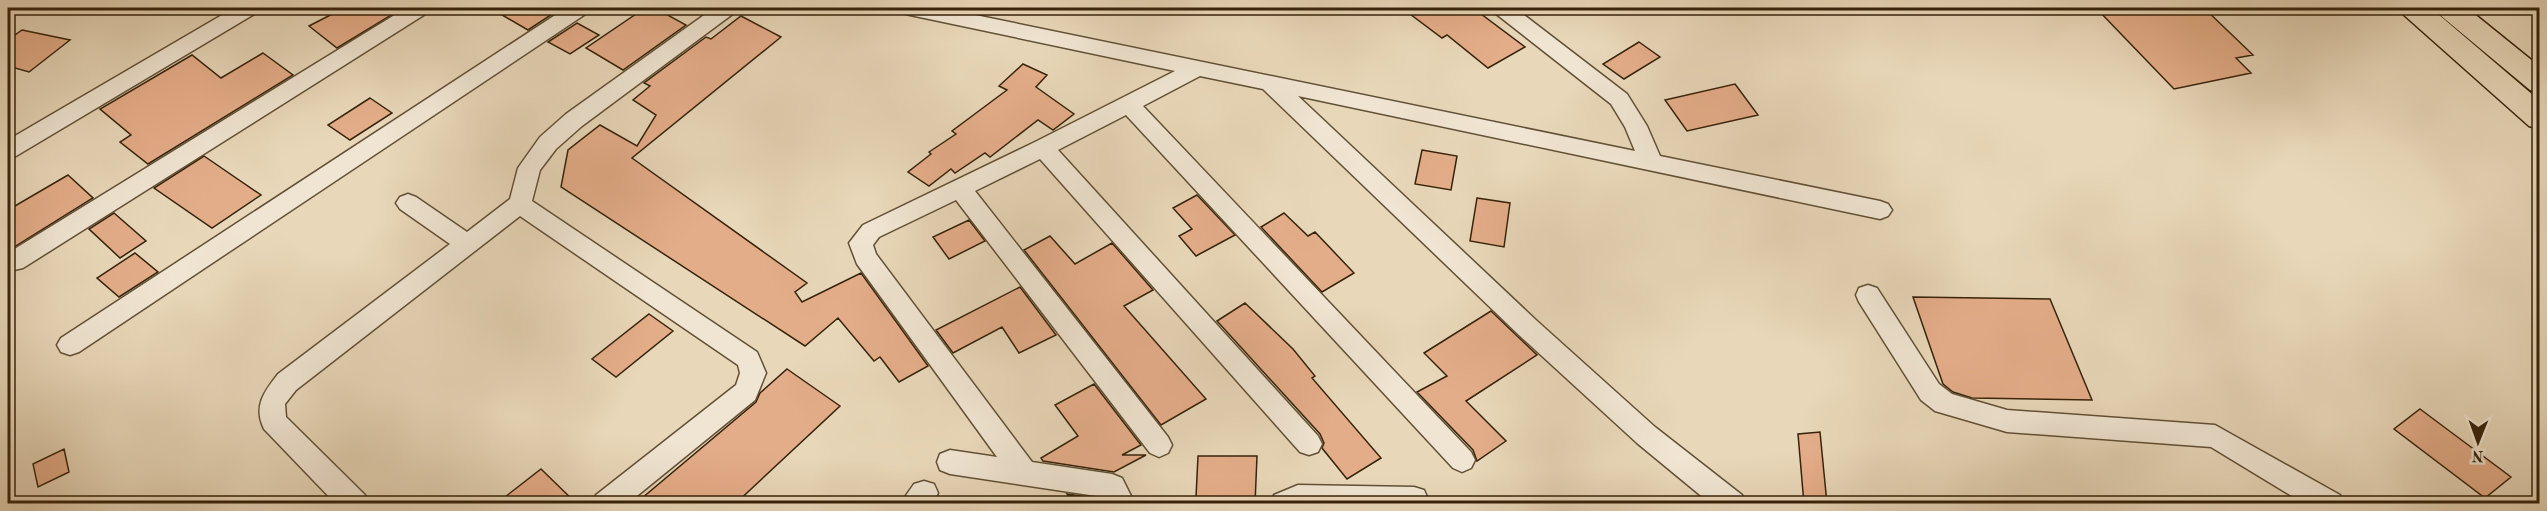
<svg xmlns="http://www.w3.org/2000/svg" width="2547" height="511" font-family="'Old Standard TT',serif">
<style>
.building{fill:#e4ad89;stroke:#36230a;stroke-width:1.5}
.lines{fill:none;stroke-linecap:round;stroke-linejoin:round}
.street-casing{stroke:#625036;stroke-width:3}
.highway-casing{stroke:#36230a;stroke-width:3}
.street{fill:#f0e5d2;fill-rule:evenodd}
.highway{fill:#e8d7b9;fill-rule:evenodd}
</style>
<rect width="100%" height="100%" fill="#e8d7b9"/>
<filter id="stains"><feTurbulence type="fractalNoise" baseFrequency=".00333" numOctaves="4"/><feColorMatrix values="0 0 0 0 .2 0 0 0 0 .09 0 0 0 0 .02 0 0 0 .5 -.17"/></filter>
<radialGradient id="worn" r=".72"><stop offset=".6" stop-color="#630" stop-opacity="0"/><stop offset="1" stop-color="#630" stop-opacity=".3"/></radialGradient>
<path class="building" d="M 344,8 L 403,8 L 337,48 L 309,26 Z
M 490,8 L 550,8 L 557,11 L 528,30 Z
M 645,8 L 655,8 L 686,25 L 623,70 L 586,48 Z
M 1402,8 L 1473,8 L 1525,47 L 1488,68 L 1447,35 L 1442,38 Z
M 2096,8 L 2204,8 L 2253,55 L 2236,58 L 2251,73 L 2174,89 Z
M 741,16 L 781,37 L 632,158 L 807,283 L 795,292 L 802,302 L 861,273 L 928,366 L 899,382 L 880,357 L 874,361 L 838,318 L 805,346 L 561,187 L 568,150 L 600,125 L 637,146 L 656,115 L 633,100 L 650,86 L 644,83 L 706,37 L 711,39 Z
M 577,23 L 599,35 L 570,54 L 548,42 Z
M 22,30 L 70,40 L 29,72 L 8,66 L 8,40 Z
M 1639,42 L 1660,57 L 1624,79 L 1603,64 Z
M 263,53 L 293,75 L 148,164 L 120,142 L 131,135 L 100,109 L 192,55 L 221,78 Z
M 1023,64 L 1047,75 L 1036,87 L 1074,114 L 1053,130 L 1038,120 L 990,157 L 985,153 L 955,173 L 951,169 L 929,186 L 908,172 L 931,154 L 929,152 L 956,134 L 952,131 L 1007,90 L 999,86 Z
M 1735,84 L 1758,115 L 1687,131 L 1665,100 Z
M 370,98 L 392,113 L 350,140 L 328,125 Z
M 1422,150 L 1457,156 L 1451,190 L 1415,184 Z
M 204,156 L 261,195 L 212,228 L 154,188 Z
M 68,175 L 93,198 L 8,251 L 8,210 Z
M 1197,195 L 1235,235 L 1196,256 L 1179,236 L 1192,229 L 1173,208 Z
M 1477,198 L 1510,203 L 1504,247 L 1470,241 Z
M 114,213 L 146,241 L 120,258 L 89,229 Z
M 1284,213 L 1308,236 L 1315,232 L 1354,273 L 1322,292 L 1261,227 Z
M 969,220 L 985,241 L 949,259 L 933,237 Z
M 1050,236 L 1075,264 L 1112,243 L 1153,290 L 1124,306 L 1206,399 L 1161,425 L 1024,250 Z
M 135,253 L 158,272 L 119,297 L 97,278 Z
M 1020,287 L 1056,335 L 1019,353 L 1002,327 L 953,353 L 936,330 Z
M 1913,297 L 2050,299 L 2092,400 L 1972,398 L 1953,392 L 1943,384 Z
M 1245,303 L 1293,349 L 1315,376 L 1312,378 L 1381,458 L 1347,479 L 1322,448 L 1324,443 L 1320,434 L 1217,321 Z
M 1491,311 L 1537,355 L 1466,401 L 1506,441 L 1477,461 L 1473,450 L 1417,392 L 1447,376 L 1424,353 Z
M 649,314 L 673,331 L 616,377 L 592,359 Z
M 787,369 L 840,406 L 735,504 L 635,504 L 756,402 L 760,393 Z
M 1094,384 L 1141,445 L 1122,455 L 1146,455 L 1114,472 L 1043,461 L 1041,458 L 1078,436 L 1055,405 Z
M 2420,409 L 2511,477 L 2485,498 L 2394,429 Z
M 1820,432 L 1827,504 L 1804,504 L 1798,434 Z
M 64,449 L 69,472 L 38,487 L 33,464 Z
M 1198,456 L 1257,456 L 1255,504 L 1209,504 L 1209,498 L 1196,497 Z
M 541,469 L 577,504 L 496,504 Z
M 1067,494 L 1102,499 L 1104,504 L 1074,504 Z"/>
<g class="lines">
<defs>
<path id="street" d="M 234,8 L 259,8 L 256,13 L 16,156 L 8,158 L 8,140 Z
M 406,8 L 430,8 L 427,13 L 23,268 L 14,270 L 8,268 L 8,253 Z
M 566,8 L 590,8 L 587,13 L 79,352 L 70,355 L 61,352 L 57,345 L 61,338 Z
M 714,8 L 737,8 L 734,13 L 582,126 L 556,149 L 540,170 L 532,201 L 757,352 L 766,373 L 755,400 L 627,504 L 592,504 L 596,495 L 736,385 L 740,373 L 738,365 L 520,216 L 296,390 L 285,404 L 286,417 L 365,495 L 369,504 L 336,504 L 264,429 C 253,406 264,392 278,374 L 450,244 L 400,209 L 396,203 L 400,197 L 408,194 L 416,197 L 467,232 L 510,199 L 518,168 L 540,137 L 566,114 Z
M 900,8 L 941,8 L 1635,151 L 1625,127 L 1611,104 L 1495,13 L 1492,8 L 1515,8 L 1627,94 L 1647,126 L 1660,156 L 1880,201 L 1888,204 L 1892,210 L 1888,216 L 1880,219 L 1298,96 L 1537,321 L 1655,427 L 1742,495 L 1746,504 L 1711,504 L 1637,443 L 1519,335 L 1263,89 L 1200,76 L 1143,106 L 1471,452 L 1475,460 L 1471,468 L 1462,472 L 1453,468 L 1126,115 L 1058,150 L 1318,436 L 1322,444 L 1318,452 L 1309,455 L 1300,452 L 1040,159 L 975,191 L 1168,437 L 1172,445 L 1168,453 L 1159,457 L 1150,453 L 956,200 L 879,237 L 873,245 L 876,254 L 1032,462 L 1112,474 L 1122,478 L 1135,504 L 1107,504 L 1103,497 L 950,474 L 940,470 L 937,462 L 940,454 L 950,450 L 997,457 L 857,264 L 849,243 L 863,225 L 1035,142 L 1175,71 L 910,15 L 903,13 Z
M 2528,8 L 2540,8 L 2540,16 L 2531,13 Z
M 1868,285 L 1877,288 L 1939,384 L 1952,394 L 2007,410 L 2215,425 L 2340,495 L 2344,504 L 2305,504 L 2211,447 L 2007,432 L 1935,411 L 1921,400 L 1859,302 L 1856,295 L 1859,288 Z
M 924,481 L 934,484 L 938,493 L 932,504 L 900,504 L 914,484 Z
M 1298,485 L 1414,487 L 1424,490 L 1428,499 L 1426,504 L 1270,504 L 1274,495 Z"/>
<path id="highway" d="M 2400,8 L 2431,8 L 2540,101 L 2540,129 L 2529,126 L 2404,15 Z
M 2436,8 L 2467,8 L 2540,67 L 2540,93 L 2530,90 L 2440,15 Z"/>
</defs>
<use href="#street" class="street-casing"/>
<use href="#highway" class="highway-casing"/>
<use href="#street" class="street"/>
<use href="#highway" class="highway"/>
</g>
<rect width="2547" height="511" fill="none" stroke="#e8d7b9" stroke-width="30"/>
<rect x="9" y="9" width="2529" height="493" fill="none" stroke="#36230a" stroke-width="3"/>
<rect x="15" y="15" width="2517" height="481" fill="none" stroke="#36230a" stroke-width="1.5"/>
<g transform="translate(2478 442) rotate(181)" stroke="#f0e5d2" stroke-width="4.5" paint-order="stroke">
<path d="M0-4.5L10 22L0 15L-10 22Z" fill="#36230a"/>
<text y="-9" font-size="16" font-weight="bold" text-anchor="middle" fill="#36230a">N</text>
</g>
<rect width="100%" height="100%" filter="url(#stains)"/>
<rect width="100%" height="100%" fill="url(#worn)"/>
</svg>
